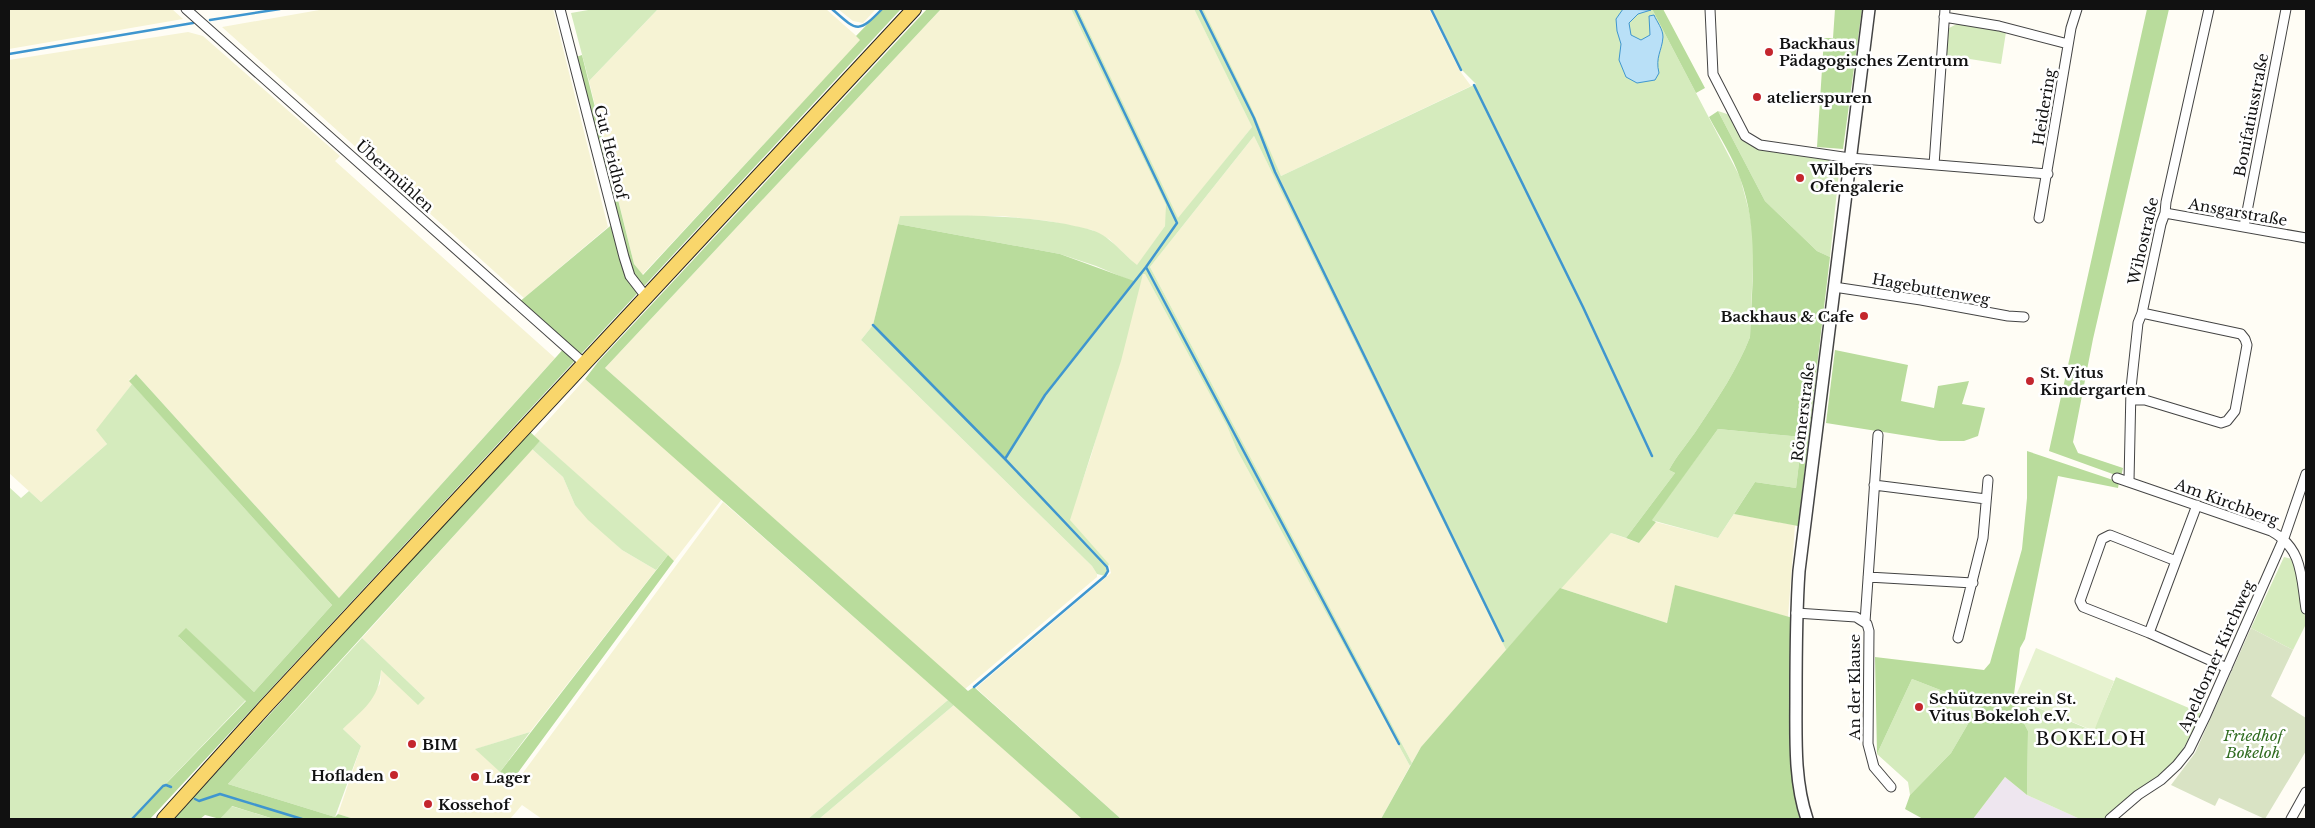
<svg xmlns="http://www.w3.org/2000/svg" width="2315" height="828" font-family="'Libre Baskerville',serif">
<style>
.industrial{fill:#eee6ef}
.farmland{fill:#f6f3d4}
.green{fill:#d5ebbd}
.forest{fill:#b9dc9c}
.cemetery{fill:#d9e3c4}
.pitch{fill:#e6f2cf}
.water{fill:#b9e0f7;stroke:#3f96cf}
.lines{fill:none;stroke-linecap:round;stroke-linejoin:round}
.stream{stroke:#3f96cf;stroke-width:2.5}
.minor-casing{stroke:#444;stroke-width:11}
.tertiary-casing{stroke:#444;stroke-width:14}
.primary-casing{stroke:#222;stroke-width:16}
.minor{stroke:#fff;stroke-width:9}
.tertiary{stroke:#fff;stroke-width:11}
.primary{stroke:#f9d66b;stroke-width:14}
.poi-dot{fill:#c4262e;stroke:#fff;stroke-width:2}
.labels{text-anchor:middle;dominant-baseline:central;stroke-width:5;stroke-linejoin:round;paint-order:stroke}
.poi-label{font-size:15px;font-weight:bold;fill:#111;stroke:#fff;text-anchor:start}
.street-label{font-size:15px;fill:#111;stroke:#fff}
.park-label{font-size:15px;font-style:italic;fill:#2f6b1f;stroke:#fff}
.quarter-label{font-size:18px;letter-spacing:1px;fill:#111;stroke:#fff}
</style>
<rect width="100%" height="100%" fill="#fffdf5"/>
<path class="industrial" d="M 2005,777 L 2027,795 L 2080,819 L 1973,819 Z"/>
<path class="farmland" d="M 9,9 L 172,9 L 183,19 L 9,49 Z
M 325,9 L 553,9 L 608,227 L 524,298 L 222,27 Z
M 658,9 L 826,9 L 861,40 L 642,275 L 634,264 L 589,81 Z
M 838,9 L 876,9 L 863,23 L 853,21 Z
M 941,9 L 1071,9 L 1166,205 L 1167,216 L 1165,226 L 1137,266 L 1109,239 L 1092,230 L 1048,221 L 1002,216 L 901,216 L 873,325 L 861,340 L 1092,566 L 1097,574 L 1097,577 L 965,689 L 605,368 Z
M 1078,9 L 1194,9 L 1252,127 L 1178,219 Z
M 1202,9 L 1429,9 L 1460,71 L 1471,86 L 1281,176 Z
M 188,32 L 203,36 L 211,43 L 340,156 L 335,161 L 555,358 L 339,598 L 136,374 L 129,380 L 132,384 L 97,430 L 107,444 L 41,502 L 9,473 L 9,60 Z
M 1254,136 L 1506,650 L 1421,747 L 1412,763 L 1150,267 Z
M 1143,274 L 1145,274 L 1227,426 L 1237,450 L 1410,766 L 1381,819 L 1121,819 L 976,688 L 1111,573 L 1109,564 L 1069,520 L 1091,456 Z
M 585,379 L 722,499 L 674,561 L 534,436 Z
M 532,449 L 563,477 L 575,505 L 622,550 L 656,570 L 530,732 L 476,749 L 514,785 L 723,502 L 948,700 L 808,819 L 542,819 L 522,805 L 510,819 L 354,819 L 338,814 L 361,746 L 343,729 L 380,684 L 381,670 L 425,698 L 362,638 Z
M 1734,514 L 1795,525 L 1788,617 L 1675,586 L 1667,623 L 1560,588 L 1611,533 L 1639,543 L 1656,522 L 1718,538 Z
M 954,705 L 1082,819 L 819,819 Z"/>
<path class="green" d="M 594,9 L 658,9 L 589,81 L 571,13 Z
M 1071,9 L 1078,9 L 1178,218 L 1252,127 L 1194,9 L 1203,9 L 1251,107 L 1281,176 L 1476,84 L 1462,70 L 1432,9 L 1652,9 L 1740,177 L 1749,211 L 1754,239 L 1750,337 C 1738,368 1717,400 1698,428 C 1689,442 1677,455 1669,470 L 1675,473 L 1626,538 L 1611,533 L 1506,650 L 1254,136 L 1150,267 L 1412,763 L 1410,766 L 1237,450 L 1227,426 L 1145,274 L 1143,274 L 1121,361 L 1070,520 L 1109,564 L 1105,576 L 1097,574 L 1092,566 L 861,340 L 873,325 L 1005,459 L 1045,395 L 1134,282 L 1096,266 L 1060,254 L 898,224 L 900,216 C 956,215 1011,214 1066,224 C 1077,227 1089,228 1099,233 C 1114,241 1124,255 1137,265 L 1165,226 L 1166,205 Z
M 1957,24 L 2006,32 L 2001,64 L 1945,55 L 1949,28 Z
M 1718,111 L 1730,115 L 1743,138 L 1750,145 L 1840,162 L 1830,257 L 1817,251 L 1765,201 Z
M 132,384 L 332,605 L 254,692 L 186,629 L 179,637 L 246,700 L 132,819 L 9,819 L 9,487 L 21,498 L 29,491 L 41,502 L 107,444 L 96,430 Z
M 1718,429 L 1802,437 L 1796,488 L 1755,482 L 1718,538 L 1651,520 Z
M 540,441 L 668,555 L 656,570 L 622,550 L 588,520 L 575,505 L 563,477 L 532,449 Z
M 2284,557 L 2292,559 L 2299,572 L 2306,624 L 2293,650 L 2251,628 Z
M 362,638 L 425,698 L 418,705 L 381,670 C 379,700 363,709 343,729 L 361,746 L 335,817 L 228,784 Z
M 2116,677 L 2203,714 L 2175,763 L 2106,819 L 2080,819 L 2027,795 L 2028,731 L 2013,702 L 2015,698 L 2093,731 Z
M 1912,679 L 1979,705 L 1951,753 L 1910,795 L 1908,782 L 1877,754 Z
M 948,700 L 954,705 L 819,819 L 808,819 Z
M 530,732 L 500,772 L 475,749 Z
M 231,806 L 274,819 L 220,819 Z"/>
<path class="forest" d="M 882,9 L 901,9 L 150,819 L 132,819 L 246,701 L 178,636 L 186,628 L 254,692 L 332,605 L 129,381 L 136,374 L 339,598 L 566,346 L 518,303 L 615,222 L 573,58 L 582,55 L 634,264 L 643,275 L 860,40 L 856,36 Z
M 927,9 L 941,9 L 605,368 L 968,691 L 974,687 L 1121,819 L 1082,819 L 585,379 L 598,362 Z
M 1652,9 L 1663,9 L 1705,88 L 1696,93 Z
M 1835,9 L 1862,9 L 1843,149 L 1817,147 L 1824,38 L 1833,38 Z
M 2147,9 L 2169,9 L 2093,339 L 2073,442 L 2078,453 L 2123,468 L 2121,477 L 2049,451 Z
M 1718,111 L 1765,201 L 1817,251 L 1830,257 L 1798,526 L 1734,514 L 1755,482 L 1796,488 L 1802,437 L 1718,429 L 1652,520 L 1656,522 L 1639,543 L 1626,538 L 1675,473 L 1669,470 C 1677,455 1689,442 1698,428 C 1717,400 1738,368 1750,337 C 1752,283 1759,229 1740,178 C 1733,157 1719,136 1709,117 Z
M 898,224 L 1060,254 L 1134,281 L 1045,395 L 1005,459 L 873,325 Z
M 1835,350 L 1908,365 L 1901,401 L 1934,408 L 1938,386 L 1969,381 L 1962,404 L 1985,408 L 1978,436 L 1964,441 L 1940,441 L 1826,423 Z
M 529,431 L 540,441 L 228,784 L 335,817 L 338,814 L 354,819 L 274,819 L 232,806 L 220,819 L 205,815 L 200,819 L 174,819 Z
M 2027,451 L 2119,482 L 2118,488 L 2058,476 L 2025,639 L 2020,648 L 2013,702 L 2028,731 L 2027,795 L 2005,777 L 1973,819 L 1923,819 L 1905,809 L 1910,795 L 1951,753 L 1979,705 L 1912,679 L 1877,754 L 1875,657 L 1984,670 L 1990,663 L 2022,549 L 2027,498 Z
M 668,555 L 674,561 L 511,782 L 500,772 Z
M 1675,585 L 1793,618 L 1803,819 L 1381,819 L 1421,747 L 1560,588 L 1667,623 Z"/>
<path class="cemetery" d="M 2251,628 L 2293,650 L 2271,696 L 2306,718 L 2306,751 L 2265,819 L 2219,798 L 2215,806 L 2171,785 L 2195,753 Z"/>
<path class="pitch" d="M 2036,648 L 2114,681 L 2094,731 L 2015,698 Z"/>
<path class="water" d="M 1623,9 L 1651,10 L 1638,14 L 1629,23 L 1631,35 L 1641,40 L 1650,35 L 1649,16 L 1654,15 C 1657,22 1663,29 1663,37 C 1662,51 1655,57 1659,73 L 1655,80 L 1637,83 L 1626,77 L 1619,60 L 1621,44 L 1617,31 L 1616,19 Z"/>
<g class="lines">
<path class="stream" d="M 832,9 C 857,31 858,34 882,9
M 1200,9 L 1254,118 L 1275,172 L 1503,641
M 1431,9 L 1461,70
M 210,20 L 280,9
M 9,54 L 193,23
M 1474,85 L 1583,307 L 1652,456
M 1146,267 L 1399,744
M 873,325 L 1005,459 L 1107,567 L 1108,571 L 1105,576 L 974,687
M 1005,459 L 1045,395 L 1146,267 L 1177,223 L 1075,9
M 195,799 L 199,801 L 220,794 L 302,819
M 132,819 L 163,786 L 166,785 L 171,787"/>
<defs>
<path id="minor" d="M 186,9 L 585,364
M 560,9 L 624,257 L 630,276 L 647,298
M 1710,9 L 1713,74 L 1745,136 L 1760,145 L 1850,158 L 2048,174
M 1944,17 L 1999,26 L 2068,44
M 1934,165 L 1945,9
M 2165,213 L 2306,238
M 2039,218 L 2071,28 L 2077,9
M 2244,227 L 2286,9
M 1834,287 L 1921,300 L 2008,316 L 2024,317
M 2132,400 L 2145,400 L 2221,423 L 2227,421 L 2235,411 L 2247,345 L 2245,339 L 2241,334 L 2142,313
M 2117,478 L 2271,531 C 2303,548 2301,577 2306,609
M 2129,481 L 2131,388 L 2138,323 L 2142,313 L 2161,224 L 2165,213 L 2166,202 L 2209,9
M 1874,485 L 1986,499
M 2176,561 L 2110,535 L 2102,539 L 2080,601 L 2083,607 L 2149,633 L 2227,668
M 1868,577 L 1973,583
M 1796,613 L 1856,617 L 1867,624 L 1869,631 L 1868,744 L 1874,767 L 1891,787
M 1865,622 L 1878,435
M 2149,633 L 2197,505
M 1958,638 L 1983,538 L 1988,480
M 2110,819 L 2138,795 L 2161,780 L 2177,765 L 2189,750 L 2206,715 L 2284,538 L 2306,474
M 2291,819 L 2306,792"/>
<path id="tertiary" d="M 1807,819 C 1794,781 1796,738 1796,697 C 1796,655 1796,613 1799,571 L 1869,9"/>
<path id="primary" d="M 164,819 L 264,708 L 914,9"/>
</defs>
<use href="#minor" class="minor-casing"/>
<use href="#tertiary" class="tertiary-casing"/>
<use href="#primary" class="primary-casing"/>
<use href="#minor" class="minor"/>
<use href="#tertiary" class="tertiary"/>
<use href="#primary" class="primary"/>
</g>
<g class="poi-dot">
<circle cx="1769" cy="52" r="5"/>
<circle cx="1757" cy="97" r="5"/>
<circle cx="1800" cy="178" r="5"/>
<circle cx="1864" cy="316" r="5"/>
<circle cx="2030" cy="381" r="5"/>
<circle cx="1919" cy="707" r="5"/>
<circle cx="412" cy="744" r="5"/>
<circle cx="394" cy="775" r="5"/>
<circle cx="475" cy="777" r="5"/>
<circle cx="428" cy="804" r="5"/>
</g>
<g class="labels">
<g class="poi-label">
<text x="1779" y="43">Backhaus<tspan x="1779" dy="17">Pädagogisches Zentrum</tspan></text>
<text x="1767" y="97">atelierspuren</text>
<text x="1810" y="169">Wilbers<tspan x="1810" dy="17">Ofengalerie</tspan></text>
<text x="1854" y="316" text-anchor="end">Backhaus &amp; Cafe</text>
<text x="2040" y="372">St. Vitus<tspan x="2040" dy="17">Kindergarten</tspan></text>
<text x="1929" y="698">Schützenverein St.<tspan x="1929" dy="17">Vitus Bokeloh e.V.</tspan></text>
<text x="422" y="744">BIM</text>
<text x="384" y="775" text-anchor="end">Hofladen</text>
<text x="485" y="777">Lager</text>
<text x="438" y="804">Kossehof</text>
</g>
<g class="street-label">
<text transform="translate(2044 107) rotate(-81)">Heidering</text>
<text transform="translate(2251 115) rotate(-79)">Bonifatiusstraße</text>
<text transform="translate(611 152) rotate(76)">Gut Heidhof</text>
<text transform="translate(395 176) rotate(42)">Übermühlen</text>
<text transform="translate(2238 212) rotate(10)">Ansgarstraße</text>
<text transform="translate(2143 241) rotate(-77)">Wihostraße</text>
<text transform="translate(1931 289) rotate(10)">Hagebuttenweg</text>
<text transform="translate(1803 412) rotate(-83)">Römerstraße</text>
<text transform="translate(2227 502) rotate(20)">Am Kirchberg</text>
<text transform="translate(2216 656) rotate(-66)">Apeldorner Kirchweg</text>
<text transform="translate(1854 687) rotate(-90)">An der Klause</text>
</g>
<g class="park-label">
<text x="2253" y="735">Friedhof<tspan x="2253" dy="17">Bokeloh</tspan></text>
</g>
<g class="quarter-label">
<text x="2091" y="739">BOKELOH</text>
</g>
</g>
<rect width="2315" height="828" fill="none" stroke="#111111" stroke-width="20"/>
</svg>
